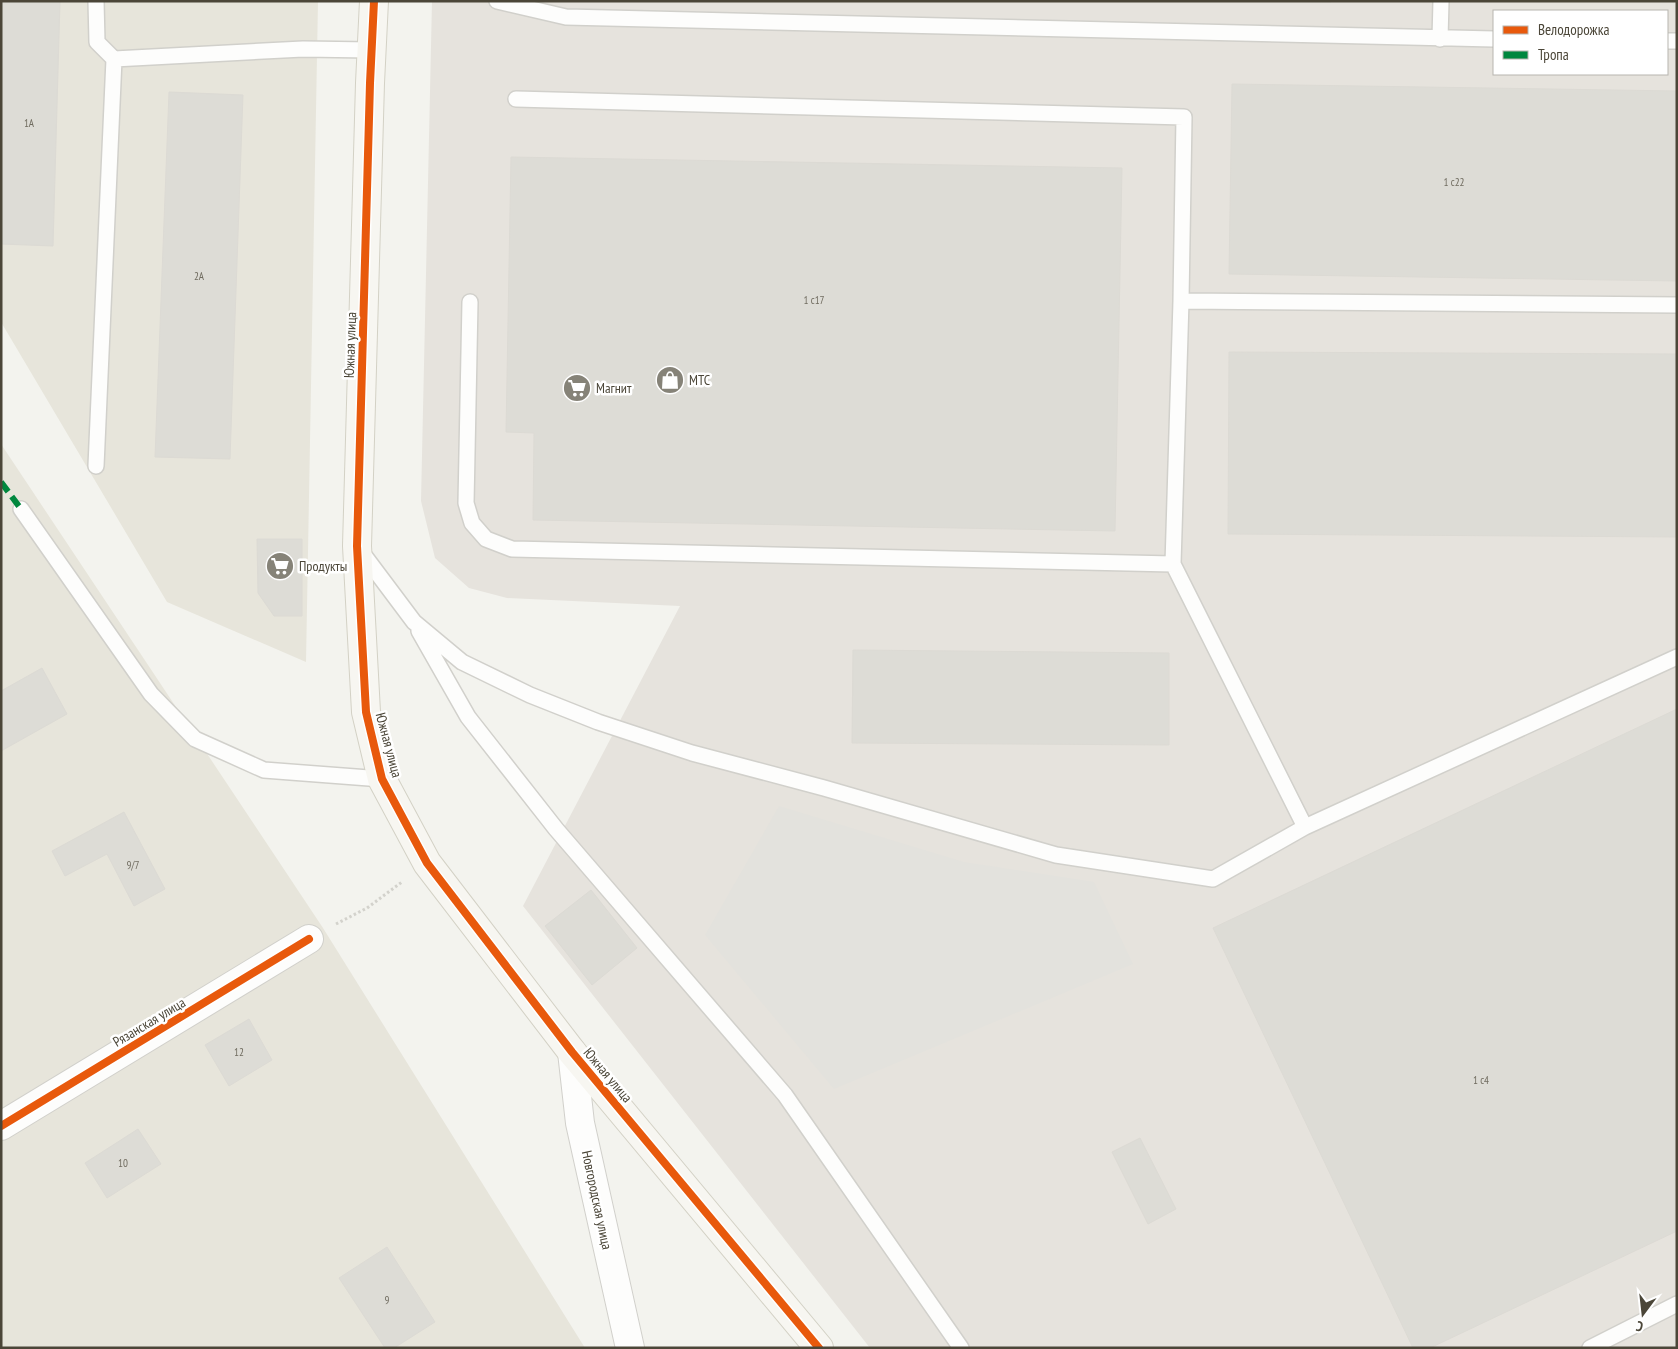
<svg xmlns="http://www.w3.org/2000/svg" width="1678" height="1349" font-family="'PT Sans Narrow',sans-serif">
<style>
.residential{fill:#e7e5db}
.industrial{fill:#e6e3dd;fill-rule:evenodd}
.parking{fill:#e3e2dd}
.building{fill:#dddcd6;stroke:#dcdad4}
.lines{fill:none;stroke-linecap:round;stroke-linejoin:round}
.lane-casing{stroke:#d1d0cb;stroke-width:18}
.street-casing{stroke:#d1d0cb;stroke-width:30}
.secondary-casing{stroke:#d3d1c5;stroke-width:30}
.path{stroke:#d3d2cc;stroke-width:3;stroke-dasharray:2.5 2.5;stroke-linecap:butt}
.lane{stroke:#fdfdfc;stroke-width:15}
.street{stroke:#fdfdfc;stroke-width:28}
.secondary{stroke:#f7f6f1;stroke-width:28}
.quiet{stroke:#00873e;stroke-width:6;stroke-dasharray:12 6;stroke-linecap:butt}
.cycleway-casing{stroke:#fff;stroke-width:11}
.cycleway{stroke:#e8590c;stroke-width:8}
.labels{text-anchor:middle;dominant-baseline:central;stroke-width:5;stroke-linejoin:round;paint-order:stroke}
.number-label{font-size:11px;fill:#706c60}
.street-label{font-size:14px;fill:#4b4638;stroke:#fff}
.poi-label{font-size:14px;fill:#4b4638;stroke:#fff;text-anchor:start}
</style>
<rect width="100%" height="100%" fill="#f3f3ee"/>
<path class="residential" d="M 1,1 L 318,1 L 306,662 L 167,602 L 1,322 Z
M 1,444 L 323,928 L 585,1348 L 1,1348 Z"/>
<path class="industrial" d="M 432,1 L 1677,1 L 1677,1348 L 870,1348 L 523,906 L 680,606 L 507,598 L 469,588 L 435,558 L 421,501 ZM 1494,11 L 1667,11 L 1667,74 L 1494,74 Z"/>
<path class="parking" d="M 779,806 L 964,862 L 1094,882 L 1133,964 L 834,1089 L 705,935 Z"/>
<path class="building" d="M 1,1 L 60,1 L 53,246 L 1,244 Z
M 1264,1 L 1331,1 L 1331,2 Z
M 1232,84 L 1677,91 L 1677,281 L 1229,274 Z
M 169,92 L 243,95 L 230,459 L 155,457 Z
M 511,157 L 1122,168 L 1115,531 L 533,520 L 534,433 L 506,432 Z
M 1229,352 L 1677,354 L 1677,537 L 1228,534 Z
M 257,539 L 302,539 L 302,616 L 274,616 L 258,593 Z
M 853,650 L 1169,653 L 1169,745 L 852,743 Z
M 42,668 L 67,714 L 1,751 L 1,691 Z
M 1677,709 L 1677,1231 L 1430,1348 L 1413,1348 L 1213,928 Z
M 124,812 L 165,889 L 134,906 L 107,854 L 65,876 L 52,851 Z
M 591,890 L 637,948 L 592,985 L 545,926 Z
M 249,1019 L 272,1060 L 229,1086 L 205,1045 Z
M 138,1129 L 161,1164 L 107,1198 L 85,1163 Z
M 1140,1138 L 1176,1209 L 1148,1224 L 1112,1152 Z
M 387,1247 L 435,1322 L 394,1348 L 385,1348 L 339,1278 Z"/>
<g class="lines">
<defs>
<path id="lane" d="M 96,1 L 97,42 L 114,59
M 497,1 L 566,17 L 1494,39
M 1440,39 L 1441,1
M 1667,41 L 1677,41
M 516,99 L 1184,117 L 1181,301 L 1173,564 L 1305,827
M 1181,301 L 1677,305
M 470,302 L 466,503 L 472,523 L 486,539 L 512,549 L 1173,564
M 96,466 L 114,59 L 303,49 L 371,50
M 21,509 L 151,694 L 195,739 L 264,770 L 382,779
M 360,550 L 414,622 L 462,662 L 530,695 L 598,722 L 692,753 L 824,788 L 1056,855 L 1213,879 L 1305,827 L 1677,657
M 419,631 L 468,717 L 556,829 L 785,1095 L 961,1348
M 1590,1348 L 1677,1304"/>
<path id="street" d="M 572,1052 L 580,1123 L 630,1348
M 1,1126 L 309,939"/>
<path id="secondary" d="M 374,1 L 370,83 L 357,546 L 366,712 L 382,779 L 427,863 L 572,1052 L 819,1348"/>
</defs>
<use href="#lane" class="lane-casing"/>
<use href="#street" class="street-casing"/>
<use href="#secondary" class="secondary-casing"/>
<path class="path" d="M 336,924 L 367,908 L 402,882"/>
<use href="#lane" class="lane"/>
<use href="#street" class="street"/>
<use href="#secondary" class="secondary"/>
<path class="quiet" d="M 1,482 L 21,509"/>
<defs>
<path id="cycleway" d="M 374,1 L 370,83 L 357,546 L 366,712 L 382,779 L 427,863 L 572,1052 L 819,1348
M 1,1126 L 309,939"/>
</defs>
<use href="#cycleway" class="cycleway-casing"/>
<use href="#cycleway" class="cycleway"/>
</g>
<defs>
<symbol id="shop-disc" viewBox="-11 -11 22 22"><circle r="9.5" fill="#868378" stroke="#fff"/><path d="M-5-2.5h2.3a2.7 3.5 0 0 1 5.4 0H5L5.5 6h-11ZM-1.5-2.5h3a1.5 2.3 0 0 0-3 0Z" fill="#fff"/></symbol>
<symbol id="supermarket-disc" viewBox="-11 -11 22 22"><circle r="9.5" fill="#868378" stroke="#fff"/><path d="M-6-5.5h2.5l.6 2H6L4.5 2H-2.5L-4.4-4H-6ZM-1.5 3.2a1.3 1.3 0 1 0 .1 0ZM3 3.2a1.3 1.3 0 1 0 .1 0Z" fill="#fff"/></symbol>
</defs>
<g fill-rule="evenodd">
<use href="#shop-disc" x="654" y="364" width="32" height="32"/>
<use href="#supermarket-disc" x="561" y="372" width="32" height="32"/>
<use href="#supermarket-disc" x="264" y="550" width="32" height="32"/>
</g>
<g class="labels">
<g class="number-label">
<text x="29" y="123">1А</text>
<text x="1454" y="182">1 с22</text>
<text x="199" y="276">2А</text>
<text x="814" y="300">1 с17</text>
<text x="133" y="865">9/7</text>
<text x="239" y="1052">12</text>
<text x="1481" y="1080">1 с4</text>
<text x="123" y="1163">10</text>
<text x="387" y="1300">9</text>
</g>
<g class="street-label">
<text transform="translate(350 345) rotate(-88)">Южная улица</text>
<text transform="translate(389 745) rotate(75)">Южная улица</text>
<text transform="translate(149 1022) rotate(-31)">Рязанская улица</text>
<text transform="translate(608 1075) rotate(50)">Южная улица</text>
<text transform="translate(597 1200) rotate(78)">Новгородская улица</text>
</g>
<g class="poi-label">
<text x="689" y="380">МТС</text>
<text x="596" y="388">Магнит</text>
<text x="299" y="566">Продукты</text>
</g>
</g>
<rect width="1678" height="1349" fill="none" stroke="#4b4638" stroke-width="5"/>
<rect x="1493" y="10" width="175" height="65" fill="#ffffff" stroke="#b7b5af"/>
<rect x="1503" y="26" width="25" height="8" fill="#e8590c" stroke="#b7b5af"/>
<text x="1538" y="35" font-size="15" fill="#4b4638">Велодорожка</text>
<rect x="1503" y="51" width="25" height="8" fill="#00873e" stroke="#b7b5af"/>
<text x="1538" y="60" font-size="15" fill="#4b4638">Тропа</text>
<g transform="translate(1643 1314) rotate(195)" stroke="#ffffff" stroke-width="4" paint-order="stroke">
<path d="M0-4L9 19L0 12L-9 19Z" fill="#4b4638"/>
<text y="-8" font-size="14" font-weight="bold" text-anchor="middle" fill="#4b4638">С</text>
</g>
</svg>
